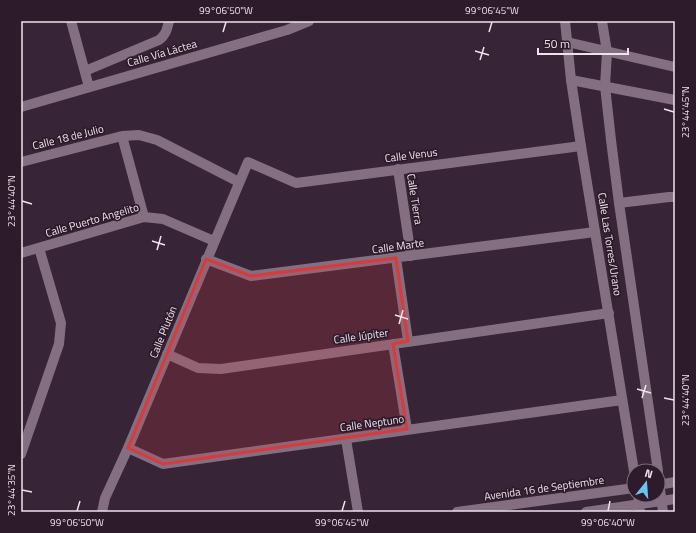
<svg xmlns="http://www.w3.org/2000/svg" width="696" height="533" font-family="'Titillium Web',sans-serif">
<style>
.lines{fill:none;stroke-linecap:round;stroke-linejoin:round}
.street{stroke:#846e82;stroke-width:10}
.secondary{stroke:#846e82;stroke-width:10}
.marked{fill:#d83b3c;fill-opacity:0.2;stroke:#d83b3c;stroke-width:3;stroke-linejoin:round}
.ticks{fill:none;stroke:#eee2ed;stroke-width:1.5}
.labels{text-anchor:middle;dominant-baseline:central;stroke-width:3.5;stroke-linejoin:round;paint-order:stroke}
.street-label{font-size:11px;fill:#eee2ed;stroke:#2d1b2b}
.neatline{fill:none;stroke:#eee2ed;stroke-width:1.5}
.ticks-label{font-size:10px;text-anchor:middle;fill:#eee2ed}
</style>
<rect width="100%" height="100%" fill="#372436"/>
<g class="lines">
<path class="street" d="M 71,21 L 89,87
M 567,42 L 675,67
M 85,71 L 159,40 C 166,35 167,29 169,21
M 571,80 L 675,100
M 21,107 L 287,30 L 309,21
M 122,136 L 144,217
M 21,162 L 122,136 L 139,135 L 157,140 L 239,182
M 398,169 L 411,256
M 619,203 L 669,197 L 675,197
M 21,253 L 144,217 L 163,219 L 214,241
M 396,258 L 408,341
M 206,259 L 251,276 L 595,232
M 393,344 L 407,429
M 167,354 L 198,368 L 221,369 L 609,313
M 346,439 L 358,512
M 128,448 L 163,464 L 622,400
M 21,454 L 59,344 L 61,323 L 39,248
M 102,512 L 105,498 L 128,448 L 248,162 L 296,183 L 581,146"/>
<path class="secondary" d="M 565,21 L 571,80 L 581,146 L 634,471
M 602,21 L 607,52 L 605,86 L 611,140 L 619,203 L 658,471
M 658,474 L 663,512
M 658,485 L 675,482
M 638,495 L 640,512
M 457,512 L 634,488
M 586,512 L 675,499"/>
</g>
<path class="marked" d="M 396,258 L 408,341 L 393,344 L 407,429 L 163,464 L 128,448 L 206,259 L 251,276 Z"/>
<path class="ticks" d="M 223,32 L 226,22M 489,32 L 492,22M 475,51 L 489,55M 480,60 L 484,47M 664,109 L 674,112M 22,201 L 32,204M 152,241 L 165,245M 157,250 L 161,236M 395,315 L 408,319M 399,324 L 403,310M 637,389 L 651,393M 642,398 L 646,385M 664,398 L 674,400M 22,490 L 32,492M 77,511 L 80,501M 342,511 L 345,501M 608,511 L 610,501"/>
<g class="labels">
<g class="street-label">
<text transform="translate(162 53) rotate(-16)">Calle Vía Láctea</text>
<text transform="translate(68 137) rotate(-14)">Calle 18 de Julio</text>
<text transform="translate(411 155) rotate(-7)">Calle Venus</text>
<text transform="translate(415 199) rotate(81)">Calle Tierra</text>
<text transform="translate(92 220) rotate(-16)">Calle Puerto Angelito</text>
<text transform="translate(610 244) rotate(81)">Calle Las Torres/Urano</text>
<text transform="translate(398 246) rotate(-8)">Calle Marte</text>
<text transform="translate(163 332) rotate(-68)">Calle Plutón</text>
<text transform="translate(361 336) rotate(-8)">Calle Júpiter</text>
<text transform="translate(372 423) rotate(-8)">Calle Neptuno</text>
<text transform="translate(544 488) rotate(-8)">Avenida 16 de Septiembre</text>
</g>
</g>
<rect width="696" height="533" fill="none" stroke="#2d1b2b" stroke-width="44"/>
<g transform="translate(646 483) rotate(17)"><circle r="19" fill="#2d1b2b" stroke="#7a6b79"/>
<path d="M0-3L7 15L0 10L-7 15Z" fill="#6cc3f2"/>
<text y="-6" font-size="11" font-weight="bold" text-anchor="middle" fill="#eee2ed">N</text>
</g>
<path d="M538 48v6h90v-6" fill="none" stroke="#eee2ed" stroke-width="2"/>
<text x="544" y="48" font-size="12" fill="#eee2ed" stroke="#2d1b2b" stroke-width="3" paint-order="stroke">50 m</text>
<rect x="22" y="22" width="652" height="489" class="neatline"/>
<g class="ticks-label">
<text x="226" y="14">99°06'50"W</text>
<text x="492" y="14">99°06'45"W</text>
<text transform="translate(685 112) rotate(-90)" y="4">23°44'45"N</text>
<text transform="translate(11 201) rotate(-90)" y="4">23°44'40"N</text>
<text transform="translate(685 400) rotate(-90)" y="4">23°44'40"N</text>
<text transform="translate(11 490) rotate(-90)" y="4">23°44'35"N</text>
<text x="77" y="526">99°06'50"W</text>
<text x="342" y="526">99°06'45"W</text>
<text x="608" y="526">99°06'40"W</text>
</g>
</svg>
